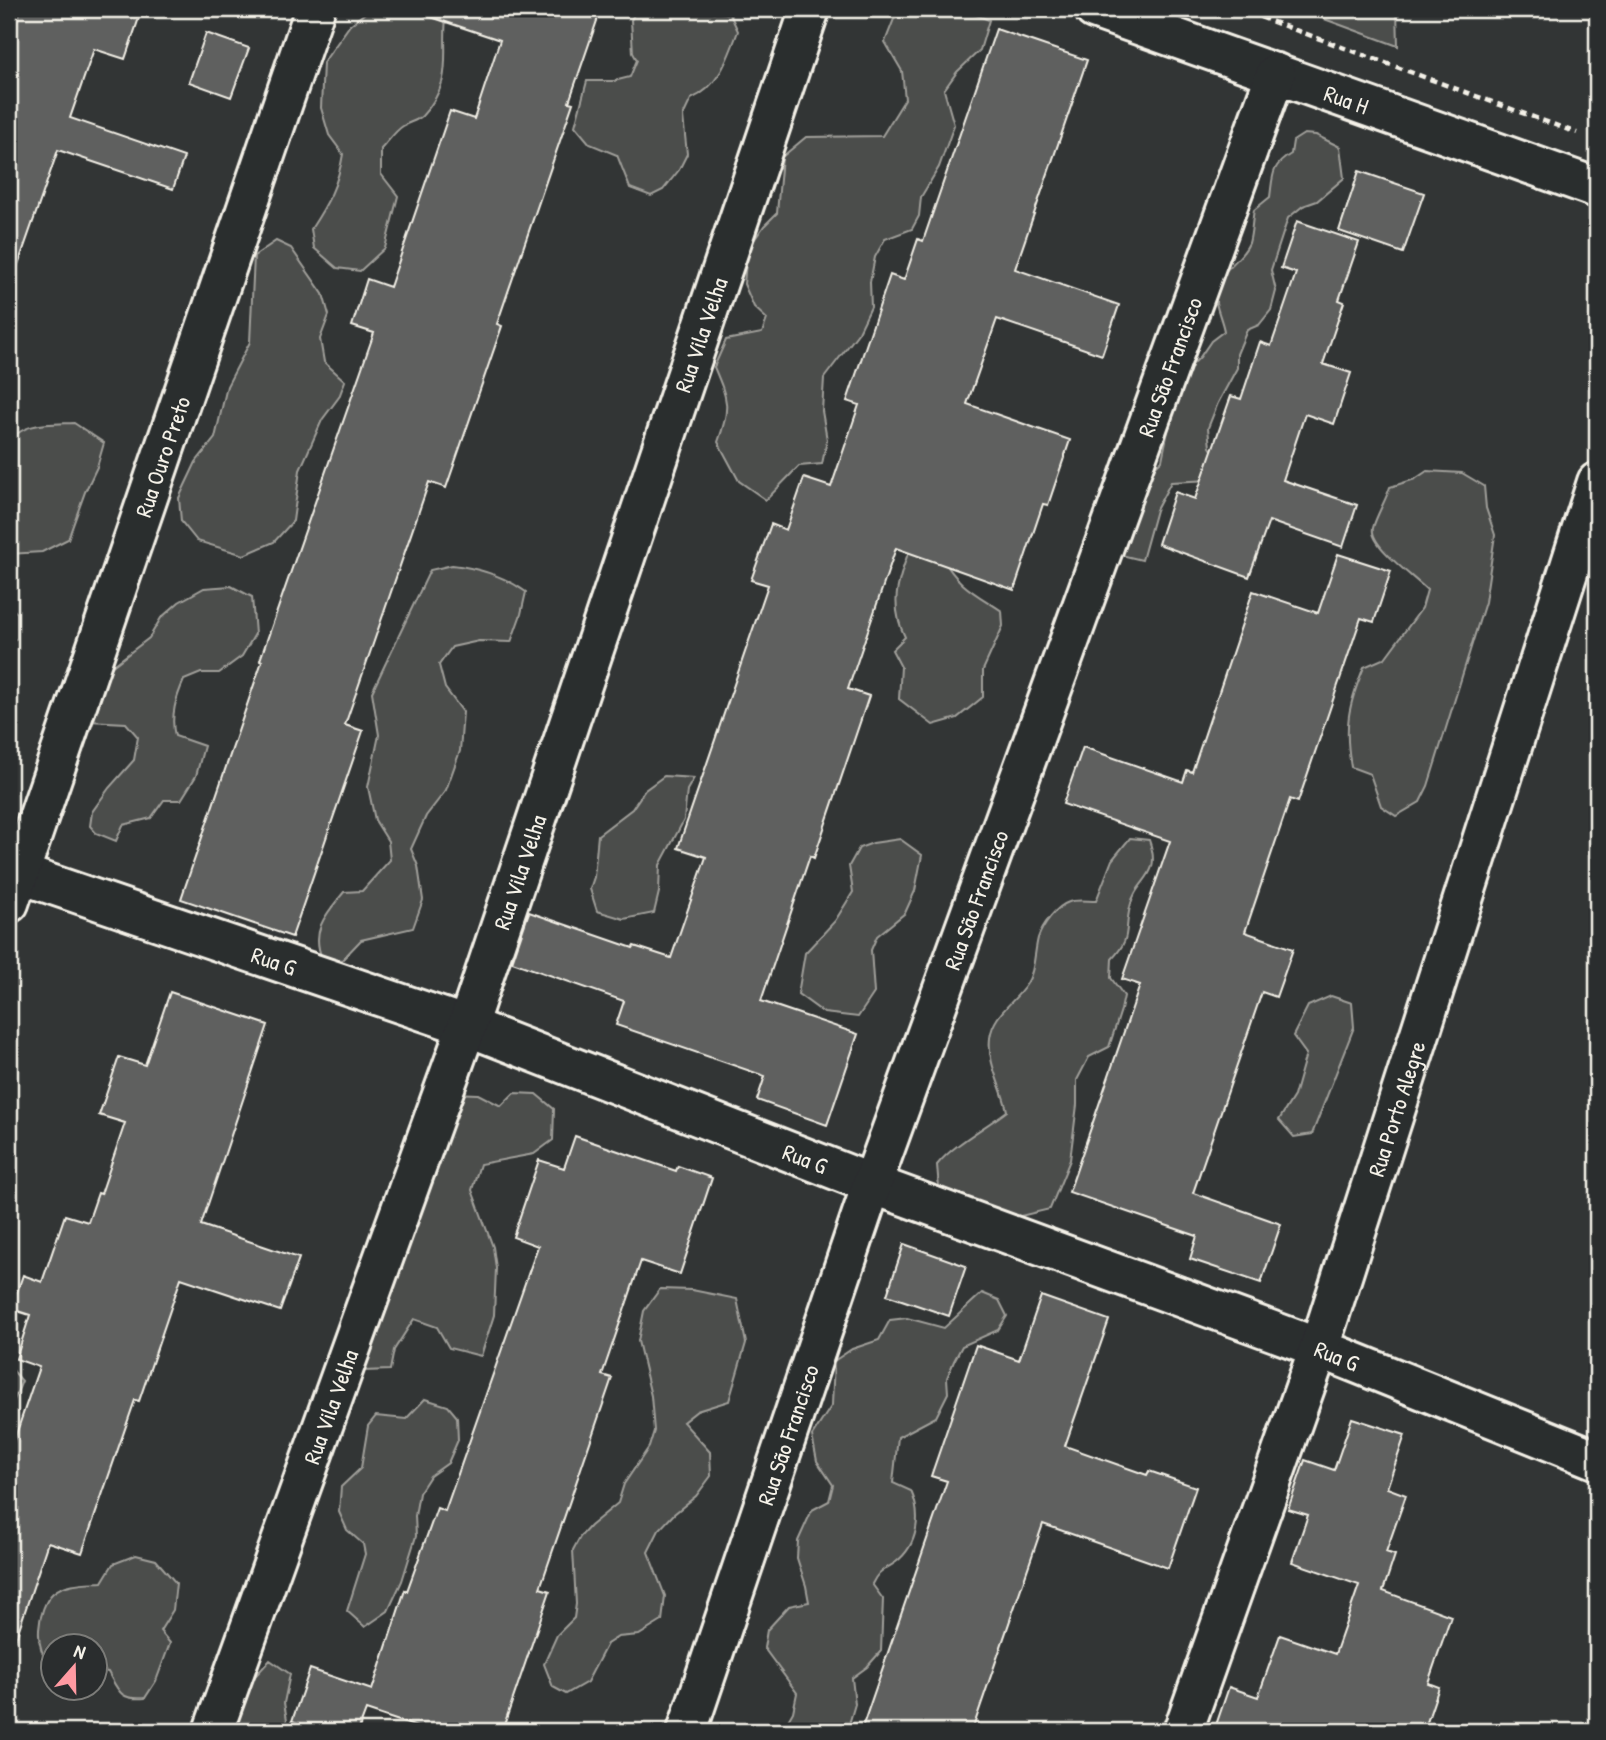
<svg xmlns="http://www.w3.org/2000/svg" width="1606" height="1740" font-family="'Patrick Hand',sans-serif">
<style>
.green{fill:#4b4d4c;stroke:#a09f9a;stroke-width:2}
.building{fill:#5f605f;stroke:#f4f1e8;stroke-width:2}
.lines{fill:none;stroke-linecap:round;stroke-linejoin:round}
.minor-casing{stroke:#f4f1e8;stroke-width:44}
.path{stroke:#f4f1e8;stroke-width:4.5;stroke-dasharray:7 5;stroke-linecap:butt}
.minor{stroke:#2a2d2e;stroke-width:38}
.labels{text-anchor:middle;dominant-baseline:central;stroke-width:5;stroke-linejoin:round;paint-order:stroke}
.street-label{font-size:23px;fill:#f4f1e8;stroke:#2a2d2e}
</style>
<rect width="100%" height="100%" fill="#323535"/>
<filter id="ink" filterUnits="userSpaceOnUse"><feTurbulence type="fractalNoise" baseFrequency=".0143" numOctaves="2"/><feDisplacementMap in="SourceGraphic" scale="14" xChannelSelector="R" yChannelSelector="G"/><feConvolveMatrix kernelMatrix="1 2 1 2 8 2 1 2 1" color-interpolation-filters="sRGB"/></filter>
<g filter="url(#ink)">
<path class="green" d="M 370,9 L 447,9 C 440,52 457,78 422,116 C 417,121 409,122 403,126 C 395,131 388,142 381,149 L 381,174 L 398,196 L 385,248 L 360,271 L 337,268 L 314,248 L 311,229 C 328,203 338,185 343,154 L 329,135 L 321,108 L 323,63 L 350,25 Z
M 637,9 C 666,9 702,9 730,14 L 738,31 C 728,58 719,87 691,99 L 683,116 L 687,154 L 679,170 L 663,190 L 651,196 L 630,188 L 617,155 L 590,144 L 575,126 L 587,81 L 614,81 L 630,77 L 637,60 L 633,53 L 631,20 Z
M 913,9 C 940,9 964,9 989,20 L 980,50 L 957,72 L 944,90 L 954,125 L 939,167 L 921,197 L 919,216 L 912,229 L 885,239 L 875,257 L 870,282 L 871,307 L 859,332 L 824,378 L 822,411 L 827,440 L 822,464 L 799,466 L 766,500 L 739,481 L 718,442 C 731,407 728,400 714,367 L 726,340 L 762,333 L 767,319 L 754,307 L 744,284 L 747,250 L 764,226 L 777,213 L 782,157 L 806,137 L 882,136 L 905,99 L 902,71 L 885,42 L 894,19 Z
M 1297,9 L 1397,9 L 1398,46 Z
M 1304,134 L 1316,135 L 1340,147 L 1344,178 L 1317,201 L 1303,206 L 1288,218 L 1271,270 L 1276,291 L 1271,310 L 1259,325 L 1247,330 L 1237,354 L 1237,368 L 1218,403 L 1208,428 L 1210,447 L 1222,465 L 1211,480 L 1171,482 L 1156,510 L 1142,560 L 1121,555 L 1113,532 L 1144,477 L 1162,460 L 1176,392 L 1187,370 L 1200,357 L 1211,341 L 1224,331 C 1222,319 1214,304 1215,293 C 1217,271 1241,262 1249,243 C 1252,233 1252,220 1254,210 L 1270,197 C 1273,175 1271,166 1291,154 L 1293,141 Z
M 276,241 L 291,248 L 323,294 L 329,315 L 320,339 L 324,362 L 345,381 L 339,397 L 322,420 L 300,470 L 293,521 L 274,542 L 244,555 L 197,541 L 181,521 L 179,498 L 196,462 L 215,438 L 227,386 L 250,342 L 254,256 Z
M 74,423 L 104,443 L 97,467 L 85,492 L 68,539 L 42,552 L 9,554 L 9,446 C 17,421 53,424 74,423 Z
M 1427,471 L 1462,473 L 1484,486 L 1486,508 L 1495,535 L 1485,602 L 1428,786 L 1420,802 L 1396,816 L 1381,806 L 1370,774 L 1351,767 C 1344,726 1348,706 1364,667 L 1385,658 L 1422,608 L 1427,590 C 1415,578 1369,545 1373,528 C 1376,516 1386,500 1390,487 L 1415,479 Z
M 910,548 L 941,556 C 959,587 973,592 1002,611 L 1003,626 L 983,670 L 983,697 L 957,718 L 933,725 L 899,699 L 901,667 L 892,650 L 905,637 C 889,604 898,581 910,548 Z
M 452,565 C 479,568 504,576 526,592 L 521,614 L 511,642 L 479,641 L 452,647 L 439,665 L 445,688 L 463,712 L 460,751 L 446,790 L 426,816 L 411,849 L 418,866 L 423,900 L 413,928 L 361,940 L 342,960 L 322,958 C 310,930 327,913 344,892 L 362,891 L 390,860 L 388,841 L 375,820 L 368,787 L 379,735 L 372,692 L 430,570 Z
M 231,586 L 252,597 L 255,634 L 242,656 L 219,673 L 201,673 L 184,680 C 176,698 170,716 175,736 L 204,746 L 196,776 L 181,800 L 164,800 L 151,818 L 123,825 L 116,841 L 96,833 L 90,826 L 92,812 L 109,788 L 134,760 L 138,737 L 126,723 L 89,721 L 98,677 L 149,638 L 161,618 L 179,602 L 204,588 Z
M 9,606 L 17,613 L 17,638 L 9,644 Z
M 664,776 L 694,778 L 687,790 L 684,820 L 660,865 L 659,892 L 654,913 L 624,919 L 597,911 L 590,889 L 594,877 L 598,835 L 632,809 L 645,790 Z
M 1130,838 L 1149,840 C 1163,878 1136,878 1130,907 C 1124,931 1132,938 1112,959 L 1111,978 L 1124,996 L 1121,1010 L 1109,1047 L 1089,1057 L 1077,1080 L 1077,1105 L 1070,1160 L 1050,1209 L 1004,1220 L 950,1204 L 939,1188 L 937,1165 C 954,1144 985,1128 1007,1111 C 1002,1086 987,1064 990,1038 C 993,1014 1013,1004 1026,985 C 1035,972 1034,954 1038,938 C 1042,926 1056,906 1069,902 C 1076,899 1087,901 1096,901 L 1112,860 Z
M 900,839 L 922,855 L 915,891 L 905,913 L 877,936 L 871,950 L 874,993 L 858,1017 L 824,1013 L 798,994 L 805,953 L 835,921 L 853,892 L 849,866 L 859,848 L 873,843 Z
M 1331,996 L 1352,1003 L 1354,1027 L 1312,1134 L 1294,1137 L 1279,1120 L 1294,1096 L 1306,1054 L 1293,1036 L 1308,1006 Z
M 452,1093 L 478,1094 L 501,1106 L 514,1093 L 536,1094 L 554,1109 L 553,1140 L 534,1154 L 480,1164 L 472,1190 L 493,1247 L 496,1268 L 494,1315 L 481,1356 L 449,1348 L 437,1327 L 414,1319 L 394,1350 L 390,1370 L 364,1371 L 354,1358 Z
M 660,1289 L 692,1290 L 737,1299 L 746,1343 L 729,1401 L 697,1411 L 683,1422 L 710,1452 L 711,1476 L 696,1496 L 674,1514 L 659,1530 L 648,1552 L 665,1596 L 662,1621 L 639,1635 L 618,1637 L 607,1644 L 587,1682 L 566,1694 L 553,1687 L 544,1664 L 557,1635 L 574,1618 L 576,1604 L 573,1550 L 580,1537 L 590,1526 L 618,1503 L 624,1484 L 649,1447 L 654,1431 L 651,1396 L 638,1341 L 644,1311 Z
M 982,1293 L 999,1300 L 1007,1316 L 998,1330 L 962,1346 L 954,1361 L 947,1378 L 948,1393 L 936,1417 L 898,1437 L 893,1483 L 911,1491 C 922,1516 918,1545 896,1562 C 884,1571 879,1569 872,1584 L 883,1599 L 881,1651 L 867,1667 L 852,1678 L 855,1704 L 847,1731 L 782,1731 L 793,1712 L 797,1693 L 764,1648 L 767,1630 L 789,1606 L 809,1602 L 806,1586 L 797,1558 L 798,1541 L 812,1510 L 829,1501 L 833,1485 L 817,1461 L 812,1436 L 832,1405 L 834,1361 L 852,1349 L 879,1340 L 890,1320 L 907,1318 L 944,1328 Z
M 9,1366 L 22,1381 L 9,1412 Z
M 425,1399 L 448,1406 L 457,1417 L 458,1440 L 448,1463 L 430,1476 L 419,1493 L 415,1516 L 416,1536 L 402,1581 L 388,1611 L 365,1627 L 347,1611 L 365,1554 L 363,1544 L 347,1530 L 339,1512 L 341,1487 L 361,1468 L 368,1426 L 376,1416 L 406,1419 Z
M 136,1555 L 156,1560 L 176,1583 L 173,1610 L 160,1631 L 170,1643 L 156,1681 L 145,1698 C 120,1700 119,1692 108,1672 L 95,1670 L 94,1646 L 52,1646 L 52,1664 C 32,1652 37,1608 53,1593 C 65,1582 87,1583 102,1582 L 113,1564 Z
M 270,1660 L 290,1674 L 284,1703 L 289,1731 L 218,1731 L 235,1698 Z"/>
<path class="building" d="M 21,9 L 142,9 L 125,59 L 94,49 L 70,118 L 184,157 L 173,189 L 58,150 L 14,276 L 9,275 L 9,43 Z
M 426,9 L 601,9 L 569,102 L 573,103 L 497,324 L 502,326 L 446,488 L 429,482 L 345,725 L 363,731 L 292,937 L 181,899 L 262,661 L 260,660 L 374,333 L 352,326 L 367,279 L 390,287 L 450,111 L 474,119 L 500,40 L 425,15 Z
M 996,29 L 1087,60 L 1015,269 L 1119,305 L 1102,355 L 997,319 L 967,404 L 1070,440 L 1048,505 L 1043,504 L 1014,590 L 896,548 L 848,689 L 869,696 L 814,858 L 810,856 L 761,1001 L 858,1034 L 827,1125 L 757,1100 L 765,1076 L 616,1025 L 624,1001 L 512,962 L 529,912 L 633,948 L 634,946 L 671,958 L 706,857 L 678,848 L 768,585 L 751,580 L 771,524 L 786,530 L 804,478 L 831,487 L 859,405 L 847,401 L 890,275 L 904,280 L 918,239 L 923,241 Z
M 206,33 L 249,48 L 231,97 L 189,82 Z
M 1359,171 L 1424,193 L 1403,253 L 1339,231 Z
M 1297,221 L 1359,242 L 1339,300 L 1344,302 L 1323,364 L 1351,373 L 1334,424 L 1305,414 L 1283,480 L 1357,505 L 1343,547 L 1269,521 L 1249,577 L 1158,544 L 1175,492 L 1195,499 L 1231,396 L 1241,399 L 1260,342 L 1271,346 L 1296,273 L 1281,268 Z
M 1338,554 L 1391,571 L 1374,622 L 1361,618 L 1298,802 L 1290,799 L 1245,932 L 1293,949 L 1276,997 L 1262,992 L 1193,1193 L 1281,1224 L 1261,1283 L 1190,1259 L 1197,1236 L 1069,1192 L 1140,985 L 1122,979 L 1170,841 L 1063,804 L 1083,747 L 1183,782 L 1187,770 L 1192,772 L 1253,591 L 1318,613 Z
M 170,992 L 268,1025 L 201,1225 L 299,1258 L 280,1311 L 181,1278 L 139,1401 L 135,1400 L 82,1553 L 48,1542 L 15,1641 L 9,1640 L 9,1455 L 39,1367 L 16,1359 L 30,1315 L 11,1309 L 23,1275 L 42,1282 L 65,1215 L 88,1222 L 98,1193 L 101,1194 L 125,1123 L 99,1115 L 119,1057 L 145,1065 Z
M 575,1136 L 676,1171 L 678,1166 L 712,1178 L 680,1274 L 641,1261 L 602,1375 L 612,1378 L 540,1588 L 550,1591 L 502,1731 L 429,1731 L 366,1710 L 358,1731 L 323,1731 L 292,1721 L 310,1669 L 372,1690 L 405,1590 L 407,1591 L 437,1508 L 445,1511 L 538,1246 L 513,1237 L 539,1160 L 564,1168 Z
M 904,1244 L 966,1266 L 949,1316 L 887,1295 Z
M 1041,1296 L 1109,1320 L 1065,1446 L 1147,1475 L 1149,1471 L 1196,1487 L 1168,1568 L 1043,1524 L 972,1731 L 861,1731 L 947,1481 L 931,1476 L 976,1345 L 1019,1360 Z
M 1352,1418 L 1405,1435 L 1387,1488 L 1406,1495 L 1386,1552 L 1395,1555 L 1383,1591 L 1451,1616 L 1428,1683 L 1439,1687 L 1424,1731 L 1214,1731 L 1229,1687 L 1258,1697 L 1280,1635 L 1335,1654 L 1359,1585 L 1292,1562 L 1308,1515 L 1288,1509 L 1305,1460 L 1334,1470 Z"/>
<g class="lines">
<defs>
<g id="minor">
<path id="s1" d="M 1094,9 L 1597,188"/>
<path id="s2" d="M 9,870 L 467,1026 L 872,1184 L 1319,1348 L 1597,1460"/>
<path id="s3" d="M 9,903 L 315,9"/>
<path id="s4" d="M 213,1731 L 467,1026 L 810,9"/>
<path id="s5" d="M 687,1731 L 872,1184 L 1276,73"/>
<path id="s6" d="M 1183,1731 L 1319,1348 L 1597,482"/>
</g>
</defs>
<use href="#minor" class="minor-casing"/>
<path class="path" d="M 1238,9 L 1577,133"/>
<use href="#minor" class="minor"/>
</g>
</g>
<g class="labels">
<g class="street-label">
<text stroke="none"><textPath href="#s1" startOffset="268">Rua H</textPath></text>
<text stroke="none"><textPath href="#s4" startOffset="1479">Rua Vila Velha</textPath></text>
<text stroke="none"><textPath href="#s5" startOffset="1447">Rua São Francisco</textPath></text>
<text stroke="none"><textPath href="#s3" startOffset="472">Rua Ouro Preto</textPath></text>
<text stroke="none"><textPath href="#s4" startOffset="912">Rua Vila Velha</textPath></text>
<text stroke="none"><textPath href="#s5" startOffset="880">Rua São Francisco</textPath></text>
<text stroke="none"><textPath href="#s2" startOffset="280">Rua G</textPath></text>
<text stroke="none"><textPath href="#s6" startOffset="658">Rua Porto Alegre</textPath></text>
<text stroke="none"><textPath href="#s2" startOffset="847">Rua G</textPath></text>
<text stroke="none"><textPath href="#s2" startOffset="1414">Rua G</textPath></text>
<text stroke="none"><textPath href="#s4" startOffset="345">Rua Vila Velha</textPath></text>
<text stroke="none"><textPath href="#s5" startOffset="313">Rua São Francisco</textPath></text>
</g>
</g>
<rect width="1606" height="1740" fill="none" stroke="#2a2d2e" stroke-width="35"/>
<rect x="18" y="18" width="1571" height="1705" fill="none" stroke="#f4f1e8" stroke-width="2.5" filter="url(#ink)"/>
<g transform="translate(74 1667) rotate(20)"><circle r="33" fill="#2a2d2e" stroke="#7b7b78" stroke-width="2"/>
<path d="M0-5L12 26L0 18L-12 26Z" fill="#ff9aa2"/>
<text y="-10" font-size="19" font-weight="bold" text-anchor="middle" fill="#f4f1e8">N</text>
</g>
</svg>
